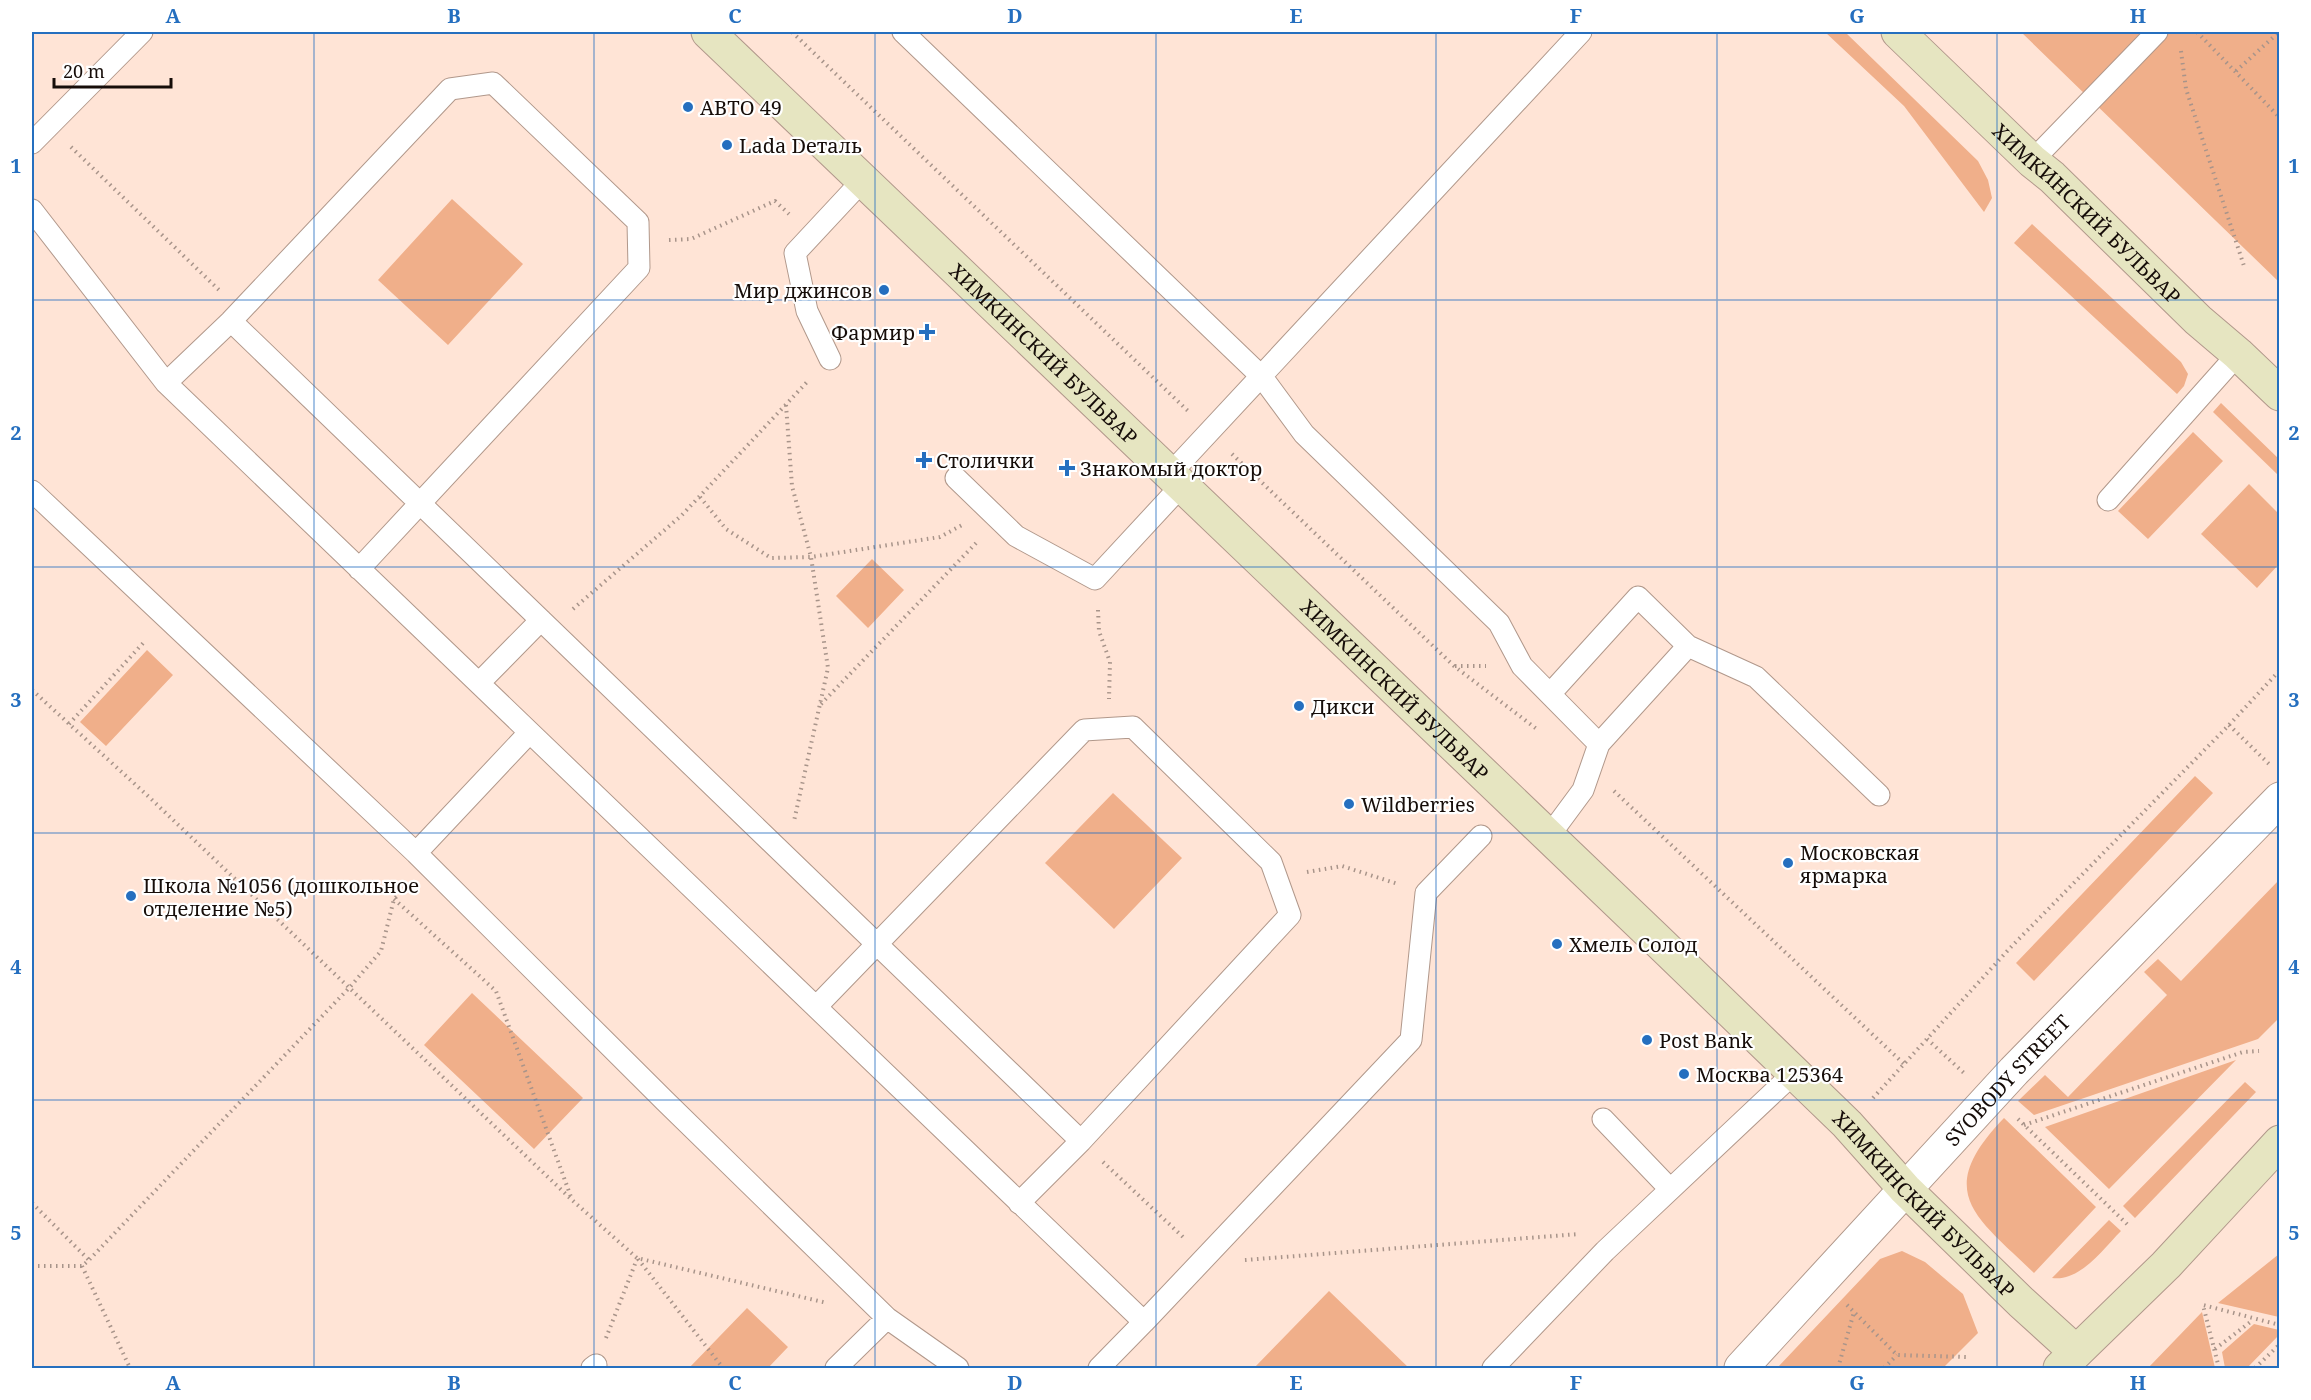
<svg xmlns="http://www.w3.org/2000/svg" width="2311" height="1400" font-family="'Noto Serif',serif">
<style>
.green{fill:#f0af8a}
.lines{fill:none;stroke-linecap:round;stroke-linejoin:round}
.service-casing{stroke:#b1988b;stroke-width:23}
.minor-casing{stroke:#b1988b;stroke-width:35}
.secondary-casing{stroke:#b1988b;stroke-width:35}
.path{stroke:#a8948a;stroke-width:4;stroke-dasharray:1.5 4.5;stroke-linecap:butt}
.service{stroke:#fff;stroke-width:21}
.minor{stroke:#fff;stroke-width:33}
.secondary{stroke:#e6e5c1;stroke-width:33}
.grid{fill:none;stroke:#256fbf;stroke-width:1.5;stroke-opacity:0.55}
.poi-dot{fill:#256fbf;stroke:#fff;stroke-width:2}
.labels{text-anchor:middle;dominant-baseline:central;stroke-width:4.5;stroke-linejoin:round;paint-order:stroke}
.poi-label{font-size:20px;fill:#160d09;stroke:#fff;text-anchor:start}
.street-label{font-size:20px;fill:#160d09;stroke:#fff}
.neatline{fill:none;stroke:#256fbf;stroke-width:2}
.grid-label{font-size:20px;text-anchor:middle;font-weight:bold;fill:#256fbf}
</style>
<rect width="100%" height="100%" fill="#ffe4d6"/>
<path class="green" d="M 1825,32 L 1845,32 L 1978,161 L 1988,180 L 1992,198 L 1984,212 L 1904,106 Z
M 2021,32 L 2279,32 L 2279,282 Z
M 452,199 L 523,264 L 448,345 L 378,280 Z
M 2032,224 L 2181,362 L 2188,374 L 2184,386 L 2177,394 L 2014,243 Z
M 2221,403 L 2279,459 L 2279,476 L 2213,412 Z
M 2193,432 L 2223,461 L 2148,539 L 2118,511 Z
M 2249,484 L 2279,514 L 2279,564 L 2257,588 L 2201,534 Z
M 872,559 L 904,590 L 868,628 L 836,596 Z
M 147,650 L 173,675 L 106,746 L 80,722 Z
M 2195,776 L 2213,793 L 2034,981 L 2016,963 Z
M 1113,793 L 1182,858 L 1114,929 L 1045,863 Z
M 2279,880 L 2279,1018 L 2258,1039 L 2034,1115 L 2018,1101 L 2045,1075 L 2068,1097 L 2167,995 L 2144,972 L 2158,959 L 2181,981 Z
M 472,993 L 583,1098 L 534,1149 L 424,1045 Z
M 2236,1060 L 2109,1189 L 2045,1127 Z
M 2245,1082 L 2256,1092 L 2135,1218 L 2123,1206 Z
M 2004,1118 L 2096,1207 L 2034,1273 C 1975,1216 1933,1192 2004,1118 Z
M 2109,1220 L 2121,1231 C 2103,1249 2080,1282 2052,1278 Z
M 1902,1251 L 1925,1262 L 1963,1294 L 1978,1333 L 1943,1368 L 1777,1368 L 1880,1259 Z
M 2279,1254 L 2279,1317 L 2218,1303 Z
M 1329,1291 L 1409,1368 L 1254,1368 Z
M 747,1308 L 788,1347 L 768,1368 L 689,1368 Z
M 2202,1312 L 2215,1368 L 2148,1368 Z
M 2254,1324 L 2279,1330 L 2279,1335 L 2247,1368 L 2225,1368 L 2222,1352 Z"/>
<g class="lines">
<defs>
<path id="service" d="M 903,32 L 1262,377 L 1304,434 L 1499,623 L 1522,666 L 1599,744
M 32,143 L 142,32
M 2032,161 L 2157,32
M 32,210 L 166,383 L 1144,1322 L 1099,1368
M 231,321 L 1081,1141
M 830,359 L 807,311 L 795,253 L 863,180
M 166,383 L 231,321 L 450,89 L 493,83 L 638,222 L 639,268 L 359,569
M 1170,474 L 1581,32
M 956,478 L 1016,536 L 1095,579 L 1182,485
M 32,491 L 416,853 L 665,1101 L 887,1318 L 958,1368
M 2108,500 L 2238,354
M 1688,646 L 1756,677 L 1879,795
M 479,683 L 541,620
M 1549,836 L 1583,790 L 1599,744 L 1688,646 L 1638,597 L 1550,694
M 416,853 L 529,733
M 816,1007 L 1084,730 L 1133,727 L 1271,862 L 1290,915 L 1081,1141 L 1019,1203
M 1603,1119 L 1670,1189
M 1144,1322 L 1411,1040 L 1426,893 L 1481,836
M 592,1368 L 596,1365
M 836,1368 L 887,1318
M 1493,1368 L 1605,1251 L 1794,1073"/>
<g id="minor">
<path id="s1" d="M 1741,1368 L 2014,1071 L 2280,799"/>
</g>
<g id="secondary">
<path id="s2" d="M 708,32 L 1657,940 L 1847,1124 L 1905,1189 L 2021,1302 L 2076,1352"/>
<path id="s3" d="M 1898,32 L 2032,161 L 2052,177 L 2198,320 L 2238,354 L 2280,394"/>
<path d="M 2060,1368 L 2166,1265 L 2280,1142"/>
</g>
</defs>
<use href="#service" class="service-casing"/>
<use href="#minor" class="minor-casing"/>
<use href="#secondary" class="secondary-casing"/>
<path class="path" d="M 792,32 L 1188,411
M 2197,32 L 2280,118
M 2181,51 L 2186,89 L 2244,266
M 2236,71 L 2279,32
M 71,147 L 219,290
M 669,240 L 691,239 L 775,201 L 789,214
M 2278,299 L 2280,299
M 786,405 L 792,486 L 811,557 L 828,668 L 794,821
M 1232,454 L 1454,666 L 1538,730
M 700,497 L 726,529 L 771,558 L 811,557 L 940,537 L 962,525
M 573,609 L 682,515 L 808,381
M 1098,610 L 1099,631 L 1110,662 L 1109,699
M 1455,666 L 1486,666
M 32,690 L 149,797 L 572,1200 L 637,1258 L 827,1303
M 821,704 L 978,541
M 69,724 L 145,641
M 2229,725 L 2269,764
M 1614,791 L 1904,1064
M 1307,872 L 1342,866 L 1398,884
M 394,899 L 496,991 L 571,1197
M 1927,1039 L 1964,1073
M 1873,1098 L 2010,948 L 2229,725 L 2280,670
M 2018,1119 L 2128,1225
M 2024,1125 L 2243,1052 L 2259,1051
M 1103,1162 L 1183,1237
M 32,1203 L 89,1260
M 638,1259 L 723,1368
M 1245,1260 L 1579,1234
M 32,1266 L 82,1266 L 89,1260 L 349,988 L 381,951 L 394,899 L 407,886
M 82,1266 L 130,1368
M 1847,1305 L 1897,1355 L 1967,1357
M 606,1338 L 637,1259
M 2215,1349 L 2253,1320
M 1838,1368 L 1854,1312
M 1884,1368 L 1897,1355
M 2219,1368 L 2203,1305 L 2280,1325
M 2255,1368 L 2280,1344"/>
<use href="#service" class="service"/>
<use href="#minor" class="minor"/>
<use href="#secondary" class="secondary"/>
</g>
<path class="grid" d="M 314,32 L 314,1368M 594,32 L 594,1368M 875,32 L 875,1368M 1156,32 L 1156,1368M 1436,32 L 1436,1368M 1717,32 L 1717,1368M 1997,32 L 1997,1368M 32,300 L 2280,300M 32,567 L 2280,567M 32,833 L 2280,833M 32,1100 L 2280,1100"/>
<g class="poi-dot">
<circle cx="688" cy="107" r="6"/>
<circle cx="727" cy="145" r="6"/>
<circle cx="884" cy="290" r="6"/>
<path d="M924 323h6v6h6v6h-6v6h-6v-6h-6v-6h6z"/>
<path d="M921 451h6v6h6v6h-6v6h-6v-6h-6v-6h6z"/>
<path d="M1064 459h6v6h6v6h-6v6h-6v-6h-6v-6h6z"/>
<circle cx="1299" cy="706" r="6"/>
<circle cx="1349" cy="804" r="6"/>
<circle cx="1788" cy="863" r="6"/>
<circle cx="131" cy="896" r="6"/>
<circle cx="1557" cy="944" r="6"/>
<circle cx="1647" cy="1040" r="6"/>
<circle cx="1684" cy="1074" r="6"/>
</g>
<g class="labels">
<g class="poi-label">
<text x="700" y="107">АВТО 49</text>
<text x="739" y="145">Lada Dеталь</text>
<text x="872" y="290" text-anchor="end">Мир джинсов</text>
<text x="915" y="332" text-anchor="end">Фармир</text>
<text x="936" y="460">Столички</text>
<text x="1080" y="468">Знакомый доктор</text>
<text x="1311" y="706">Дикси</text>
<text x="1361" y="804">Wildberries</text>
<text x="1800" y="852">Московская<tspan x="1800" dy="23">ярмарка</tspan></text>
<text x="143" y="885">Школа №1056 (дошкольное<tspan x="143" dy="23">отделение №5)</tspan></text>
<text x="1569" y="944">Хмель Солод</text>
<text x="1659" y="1040">Post Bank</text>
<text x="1696" y="1074">Москва 125364</text>
</g>
<g class="street-label">
<text stroke="none"><textPath href="#s3" startOffset="262">ХИМКИНСКИЙ БУЛЬВАР</textPath></text>
<text stroke="none"><textPath href="#s2" startOffset="465">ХИМКИНСКИЙ БУЛЬВАР</textPath></text>
<text stroke="none"><textPath href="#s2" startOffset="951">ХИМКИНСКИЙ БУЛЬВАР</textPath></text>
<text stroke="none"><textPath href="#s1" startOffset="392">SVOBODY STREET</textPath></text>
<text stroke="none"><textPath href="#s2" startOffset="1689">ХИМКИНСКИЙ БУЛЬВАР</textPath></text>
</g>
</g>
<rect width="2311" height="1400" fill="none" stroke="#ffffff" stroke-width="66"/>
<path d="M54 78v9h117v-9" fill="none" stroke="#160d09" stroke-width="3"/>
<text x="63" y="78" font-size="18" fill="#160d09" stroke="#ffffff" stroke-width="4.5" paint-order="stroke">20 m</text>
<rect x="33" y="33" width="2245" height="1334" class="neatline"/>
<g class="grid-label">
<text x="173" y="23">A</text>
<text x="454" y="23">B</text>
<text x="735" y="23">C</text>
<text x="1015" y="23">D</text>
<text x="1296" y="23">E</text>
<text x="1576" y="23">F</text>
<text x="1857" y="23">G</text>
<text x="2138" y="23">H</text>
<text x="16" y="173">1</text>
<text x="2294" y="173">1</text>
<text x="16" y="440">2</text>
<text x="2294" y="440">2</text>
<text x="16" y="707">3</text>
<text x="2294" y="707">3</text>
<text x="16" y="974">4</text>
<text x="2294" y="974">4</text>
<text x="16" y="1240">5</text>
<text x="2294" y="1240">5</text>
<text x="173" y="1390">A</text>
<text x="454" y="1390">B</text>
<text x="735" y="1390">C</text>
<text x="1015" y="1390">D</text>
<text x="1296" y="1390">E</text>
<text x="1576" y="1390">F</text>
<text x="1857" y="1390">G</text>
<text x="2138" y="1390">H</text>
</g>
</svg>
